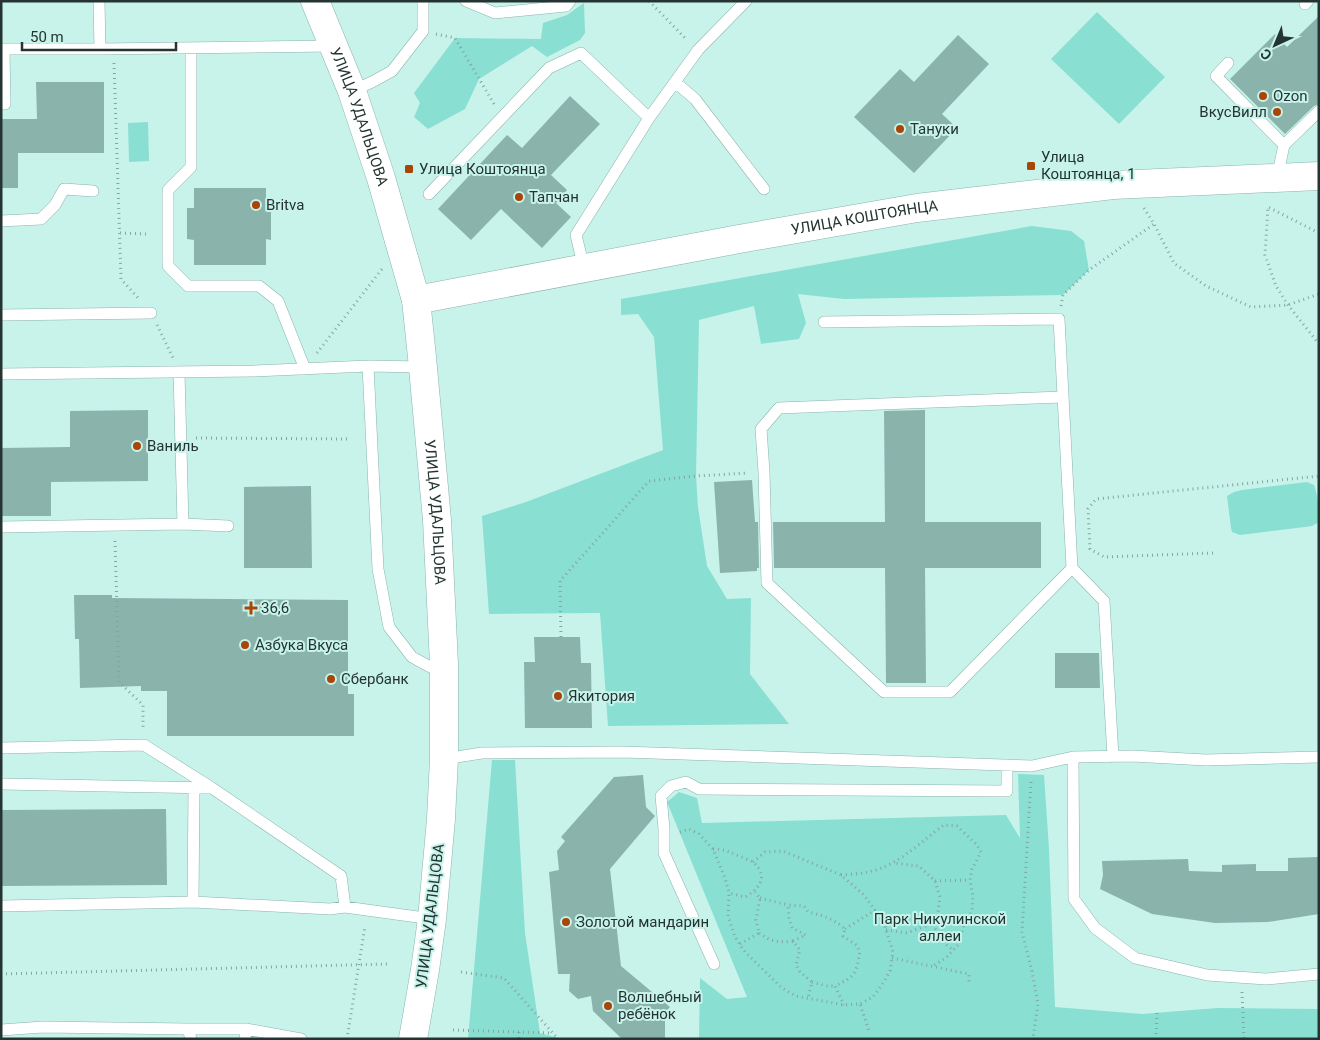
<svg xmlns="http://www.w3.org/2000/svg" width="1320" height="1040" font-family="Roboto,sans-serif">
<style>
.green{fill:#89dfd2}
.building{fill:#8ab3ac}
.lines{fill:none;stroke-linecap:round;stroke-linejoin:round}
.lane-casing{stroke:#8ab3ac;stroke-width:12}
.secondary-casing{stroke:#8ab3ac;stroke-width:29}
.path{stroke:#85a59f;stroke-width:3;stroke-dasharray:1 4;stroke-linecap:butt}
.lane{stroke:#fff;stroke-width:11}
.secondary{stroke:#fff;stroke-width:28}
.poi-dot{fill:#a84507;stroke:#c8f3eb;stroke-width:2}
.labels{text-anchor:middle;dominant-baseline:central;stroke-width:4;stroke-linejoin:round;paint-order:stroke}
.poi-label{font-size:15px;fill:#243432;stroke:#c8f3eb;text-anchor:start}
.street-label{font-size:15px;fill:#243432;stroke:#c8f3eb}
.park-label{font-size:15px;fill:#1c3330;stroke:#c8f3eb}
</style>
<rect width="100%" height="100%" fill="#c8f3eb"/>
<path class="green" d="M 584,3 L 585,33 L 580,40 L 547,57 L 532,46 L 479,79 L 465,109 L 428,129 L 414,117 L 420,103 L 414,93 L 455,38 L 541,39 L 543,23 L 567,15 Z
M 1097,12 L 1165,77 L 1119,124 L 1051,59 Z
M 148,122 L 149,161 L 129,162 L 128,123 Z
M 1032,226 L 1071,231 L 1084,241 L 1089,270 L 1063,295 L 844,299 L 798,294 L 806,323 L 799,339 L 761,344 L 754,306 L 699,320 L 696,476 L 698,507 L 707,566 L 727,599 L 751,598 L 750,674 L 789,724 L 608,726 L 600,613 L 489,614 L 482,516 L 526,502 L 663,450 L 654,337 L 638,314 L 621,315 L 621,299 L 701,285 Z
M 1307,482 L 1314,485 C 1318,496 1319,510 1319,522 L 1312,526 L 1305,527 L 1248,534 L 1240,535 L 1232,532 L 1231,528 L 1227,496 L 1234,492 L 1242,490 Z
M 492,760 L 515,760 L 525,933 L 540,1033 L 562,1039 L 468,1039 Z
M 1018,774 L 1044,775 L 1049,849 L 1055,1007 L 1142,1014 L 1217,1008 L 1319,1009 L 1319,1039 L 699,1039 L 700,978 L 727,999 L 747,997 L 667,802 L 679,792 L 697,798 L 702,823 L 1006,815 L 1020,838 Z"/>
<path class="building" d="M 1319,16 L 1319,104 L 1314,106 L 1285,134 L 1230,79 L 1275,34 L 1287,47 Z
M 958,35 L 989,64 L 942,114 L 957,128 L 914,173 L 854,117 L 900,69 L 914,82 Z
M 36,82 L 104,82 L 104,153 L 18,153 L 18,188 L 1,188 L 1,119 L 37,119 Z
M 570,96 L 600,124 L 551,175 L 567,190 L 556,203 L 571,217 L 542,248 L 501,209 L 471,240 L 438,209 L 507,135 L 522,148 Z
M 194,188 L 266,188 L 266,207 L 271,207 L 271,240 L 266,239 L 266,265 L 194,265 L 194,240 L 187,239 L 187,208 L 194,208 Z
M 148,410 L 148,481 L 51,482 L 51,516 L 1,516 L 1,448 L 70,447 L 70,411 Z
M 925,410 L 925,522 L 1041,522 L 1041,568 L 925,568 L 926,683 L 886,683 L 885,568 L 774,568 L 773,522 L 885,522 L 884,411 Z
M 752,480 L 755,522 L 758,522 L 759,568 L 757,568 L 757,571 L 720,573 L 714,482 Z
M 311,486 L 312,568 L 244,568 L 244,487 Z
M 74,595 L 112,595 L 112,598 L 348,600 L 348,694 L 354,694 L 354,736 L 167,736 L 167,691 L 141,691 L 141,686 L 80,688 L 79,639 L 75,639 Z
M 534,637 L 580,637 L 581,663 L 591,663 L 592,728 L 525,728 L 524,662 L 535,662 Z
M 1055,653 L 1099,653 L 1100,688 L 1055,688 Z
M 643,775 L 646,807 L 655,816 L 610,869 L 621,966 L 670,1007 L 665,1013 L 665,1039 L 622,1039 L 593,1011 L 591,996 L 578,999 L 569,991 L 570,974 L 558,974 L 549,872 L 559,870 L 557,851 L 565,841 L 561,837 L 614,777 Z
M 166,809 L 167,885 L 1,886 L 1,810 Z
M 1319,857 L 1319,914 L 1268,922 L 1215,923 L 1152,914 L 1100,889 L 1103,875 L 1102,861 L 1188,859 L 1189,871 L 1222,872 L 1222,865 L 1256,864 L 1256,871 L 1288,871 L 1288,858 Z"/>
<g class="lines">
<defs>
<path id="lane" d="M 99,1 L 100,49 L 333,46
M 466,1 L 495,13 L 566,6 L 570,1
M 1305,4 L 1308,1
M 191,48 L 191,167 L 168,190 L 168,266 L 188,286 L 259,286 L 278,301 L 305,369
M 1228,63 L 1216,76 L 1284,145 L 1277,178
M 675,82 L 695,99 L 764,189
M 352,91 L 372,82 L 392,71 L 423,31 L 423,1
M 5,104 L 4,49 L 100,49
M 1284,145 L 1319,111
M 429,194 L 549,68 L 581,53 L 649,118
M 1,221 L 41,219 L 55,205 L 64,189 L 93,191
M 584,268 L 576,235 L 649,118 L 698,50 L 746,1
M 1,315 L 151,313
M 824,322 L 1059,319 L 1072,568 L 950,692 L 884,692 L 767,583 L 764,472 L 761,429 L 779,408 L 1062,397
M 368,366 L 378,569 L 389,627 L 412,657 L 434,669 L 444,673
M 1,374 L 254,371 L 368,366 L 423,367
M 183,524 L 228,526
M 1,527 L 183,524 L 179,372
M 1072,568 L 1104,601 L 1113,757
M 1,748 L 144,745 L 212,788 L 341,876 L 345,907
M 1073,757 L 1074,899 L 1095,928 L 1135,958 L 1207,975 L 1266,979 L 1319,974
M 444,759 L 482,753 L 623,752 L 1032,766 L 1073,757 L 1132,756 L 1206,760 L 1319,757
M 1,784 L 212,788
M 193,902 L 194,788
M 1,906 L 193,902 L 330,909 L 345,907 L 432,919
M 714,964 L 664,853 L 664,829 L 661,796 L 671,786 L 686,782 L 699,789 L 1007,791 L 1007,765
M 188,1029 L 246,1029
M 1,1030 L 43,1027 L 188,1029 L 191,1039
M 245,1039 L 246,1029 L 301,1039"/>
<g id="secondary">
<path id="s1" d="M 315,1 L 352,91 L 381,178 L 416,300 L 422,357 L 437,520 L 444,664 L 444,759 L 441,819 L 432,919 L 425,970 L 413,1039"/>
<path id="s2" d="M 416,300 L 739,239 L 917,208 L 1113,185 L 1319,176"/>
</g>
</defs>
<use href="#lane" class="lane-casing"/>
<use href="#secondary" class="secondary-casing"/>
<path class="path" d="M 649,1 L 687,40
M 436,34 L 455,38 L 494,104
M 114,63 L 121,279 L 138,298
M 1144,208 L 1154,224 L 1174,263 L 1206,286 L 1251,307 L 1288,305 L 1319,294
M 120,233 L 148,234
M 1319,233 L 1268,207 L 1265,255 L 1276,286 L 1288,305 L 1319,344
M 1061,306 L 1063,295 L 1089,270 L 1154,224
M 157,325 L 173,358
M 317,353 L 382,269
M 196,438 L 351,439
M 115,541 L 119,682 L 143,705 L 143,729
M 1213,553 L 1104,557 L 1090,549 L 1088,509 L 1096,499 L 1319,476
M 561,637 L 560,581 L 649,481 L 696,476 L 748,473
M 1031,782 L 1022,932 L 1032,971 L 1038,1004 L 1033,1039
M 680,832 L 689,829 L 699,834 L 713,849 L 725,878 L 729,893 L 728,916 L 735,937 L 745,952 L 782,988 L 796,996 L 844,1005 L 860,1004 L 869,1031
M 713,849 C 723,849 730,852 739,856 C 744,858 750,860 754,863 C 769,877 759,889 745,897 L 729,893
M 753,862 L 765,852 L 783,851 L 841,875 L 864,895 L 884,923 L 893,952 L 890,971 L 882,985 L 873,997 L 860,1004
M 841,875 C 850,874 860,874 868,872 C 898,866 920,842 944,825 L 957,826 L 977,845 L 981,852 L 972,869 L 970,880 L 973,897 L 972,911 L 964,925 L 958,945 L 947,957 L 933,966
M 935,881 L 970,880
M 760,898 L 788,905
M 930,920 L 943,942 L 953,950
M 845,929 L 875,910
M 886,930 L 907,933 L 925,926 L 938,912 L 940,897 L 935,881 L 919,866 L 893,863
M 759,933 C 771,942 779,943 793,941 L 800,950 L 796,965 L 800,972 L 812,982 L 808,998
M 793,941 L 806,935 L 792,928 L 789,918 L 788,905 L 804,906 L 808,912 C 822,915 834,919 845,929 L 843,936 L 856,945 L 860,951 C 856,974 856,976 835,986 L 844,1005
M 740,944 L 759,933 L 756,920 L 760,898 L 755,892
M 892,958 L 969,974 L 969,983
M 461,972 L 504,978 L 558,1039
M 1,974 L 388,964
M 812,982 L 827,986 L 835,986
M 1242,992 L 1244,1039
M 453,1030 L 551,1033
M 519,1032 L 519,1039
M 347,1039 L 365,926
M 1156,1039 L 1157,1013"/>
<use href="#lane" class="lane"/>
<use href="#secondary" class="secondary"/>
</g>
<g class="poi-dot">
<circle cx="1263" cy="96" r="5"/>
<circle cx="1277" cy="112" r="5"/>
<circle cx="900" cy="129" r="5"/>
<rect x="1026" y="161" width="10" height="10" rx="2.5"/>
<rect x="404" y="164" width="10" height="10" rx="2.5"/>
<circle cx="519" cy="197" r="5"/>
<circle cx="256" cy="205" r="5"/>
<circle cx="137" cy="446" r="5"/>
<path d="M248.5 600.5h5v5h5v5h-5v5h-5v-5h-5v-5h5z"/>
<circle cx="245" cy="645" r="5"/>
<circle cx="331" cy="679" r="5"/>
<circle cx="558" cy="696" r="5"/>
<circle cx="566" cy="922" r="5"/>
<circle cx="608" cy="1006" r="5"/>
</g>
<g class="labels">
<g class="poi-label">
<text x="1273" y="96">Ozon</text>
<text x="1267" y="112" text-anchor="end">ВкусВилл</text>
<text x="910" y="129">Тануки</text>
<text x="1041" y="157">Улица<tspan x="1041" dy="17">Коштоянца, 1</tspan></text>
<text x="419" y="169">Улица Коштоянца</text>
<text x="529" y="197">Тапчан</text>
<text x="266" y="205">Britva</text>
<text x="147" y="446">Ваниль</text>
<text x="261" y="608">36,6</text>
<text x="255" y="645">Азбука Вкуса</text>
<text x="341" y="679">Сбербанк</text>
<text x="568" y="696">Якитория</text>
<text x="576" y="922">Золотой мандарин</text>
<text x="618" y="997">Волшебный<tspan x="618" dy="17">ребёнок</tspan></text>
</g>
<g class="street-label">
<text stroke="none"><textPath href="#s1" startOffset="124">УЛИЦА УДАЛЬЦОВА</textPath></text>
<text stroke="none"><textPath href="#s2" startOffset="456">УЛИЦА КОШТОЯНЦА</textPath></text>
<text stroke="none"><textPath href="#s1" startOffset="529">УЛИЦА УДАЛЬЦОВА</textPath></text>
<text transform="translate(430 916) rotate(-83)">УЛИЦА УДАЛЬЦОВА</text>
</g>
<g class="park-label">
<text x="940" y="919">Парк Никулинской<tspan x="940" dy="17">аллеи</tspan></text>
</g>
</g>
<rect width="1320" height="1040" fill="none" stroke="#243432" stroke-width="5"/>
<g transform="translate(1275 45) rotate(224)" stroke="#c8f3eb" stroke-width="4" paint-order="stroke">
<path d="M0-4L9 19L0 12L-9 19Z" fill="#243432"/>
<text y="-8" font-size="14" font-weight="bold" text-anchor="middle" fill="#243432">С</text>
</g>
<path d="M22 42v8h154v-8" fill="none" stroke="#243432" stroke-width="2.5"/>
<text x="30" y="42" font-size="15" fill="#243432" stroke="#c8f3eb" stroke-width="4" paint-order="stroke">50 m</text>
</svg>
